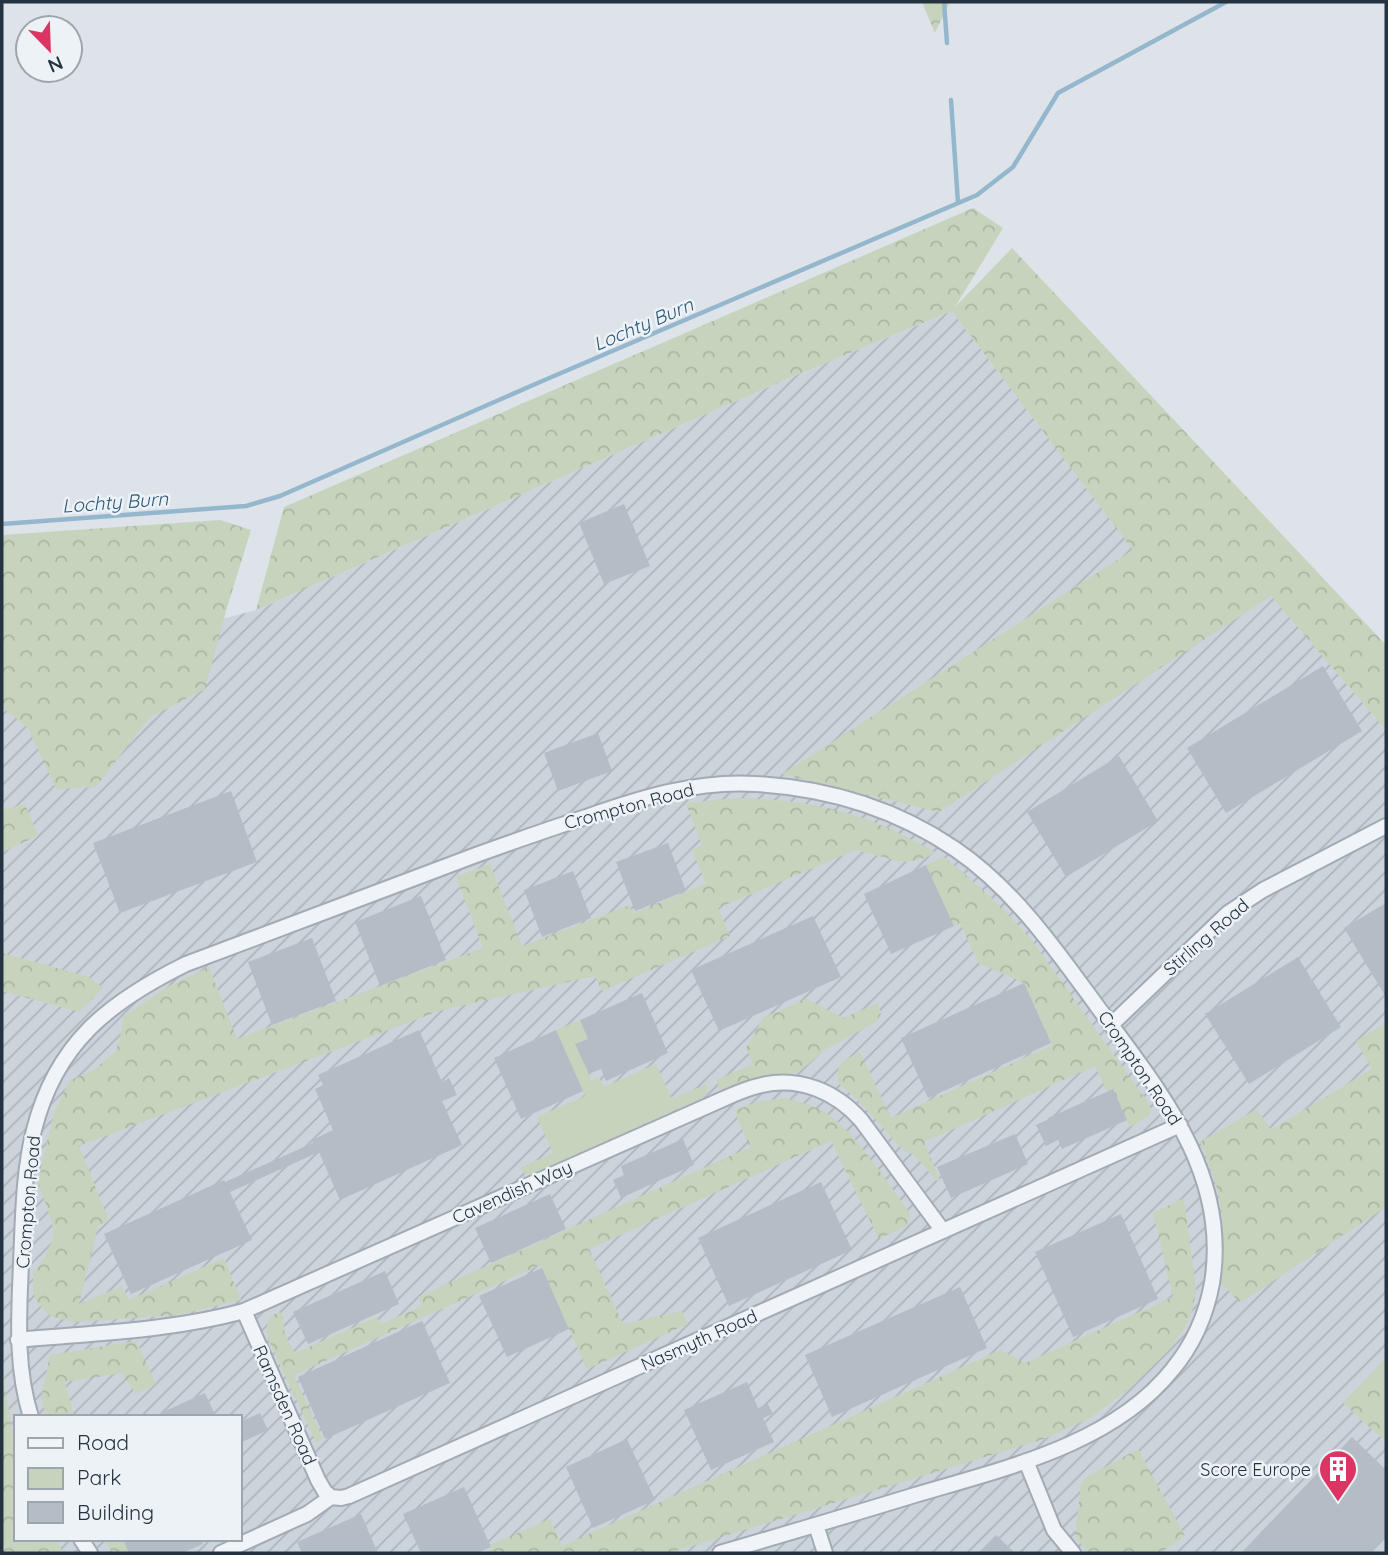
<svg xmlns="http://www.w3.org/2000/svg" width="1388" height="1555" font-family="Quicksand,sans-serif">
<style>
.industrial{fill:url(#industrial-furrows);fill-rule:evenodd}
.green{fill:#c6d4bd}
.forest{fill:url(#forest-crowns)}
.lines{fill:none;stroke-linecap:round;stroke-linejoin:round}
.stream{stroke:#94b7cd;stroke-width:4.5}
.building{fill:#b4bdc6}
.street-casing{stroke:#a2abb3;stroke-width:18}
.street{stroke:#f0f3f7;stroke-width:14}
.labels{text-anchor:middle;dominant-baseline:central;stroke-width:5;stroke-linejoin:round;paint-order:stroke}
.street-label{font-size:18px;fill:#253341;stroke:#edf2f6}
.poi-label{font-size:18px;fill:#253341;stroke:#edf2f6;text-anchor:end}
.water-label{font-size:19px;font-style:italic;fill:#2b5879;stroke:#edf2f6}
</style>
<defs>
<pattern id="industrial-furrows" width="10" height="10" patternUnits="userSpaceOnUse" patternTransform="scale(1.75)"><rect width="10" height="10" fill="#cbd3db"/><path d="M-1 1l2-2M0 10L10 0M9 11l2-2" fill="none" stroke="#aeb6bd"/></pattern>
<pattern id="forest-crowns" width="20" height="18" patternUnits="userSpaceOnUse" patternTransform="scale(1.75)"><rect width="20" height="18" fill="#c6d4bd"/><path d="M2 6a3 3 0 1 1 6 0M12 15a3 3 0 1 1 6 0" fill="none" stroke="#aab6a4"/></pattern>
</defs>
<rect width="100%" height="100%" fill="#dde3e9"/>
<path class="industrial" d="M 952,311 L 1133,549 L 1271,595 L 1386,730 L 1386,1553 L 2,1553 L 2,636 L 71,659 L 256,610 L 780,382 ZM 16,1417 L 240,1417 L 240,1539 L 16,1539 Z"/>
<path class="green" d="M 580,1020 L 588,1039 L 576,1045 L 591,1080 L 599,1077 L 604,1087 L 656,1064 L 672,1099 L 707,1084 L 707,1092 L 702,1098 L 532,1174 L 525,1174 L 520,1168 L 553,1153 L 537,1117 L 585,1096 L 556,1030 Z"/>
<path class="forest" d="M 922,2 L 950,2 L 935,33 Z
M 973,208 L 1003,228 L 955,307 L 1012,248 L 1386,645 L 1386,730 L 1271,596 L 939,812 L 782,774 L 1133,550 L 952,311 L 780,382 L 256,610 L 284,507 Z
M 220,520 L 251,530 L 226,611 L 205,689 L 149,718 L 96,787 L 56,789 L 28,728 L 2,707 L 2,535 Z
M 736,798 C 816,800 867,813 936,853 L 921,859 L 906,862 L 898,861 L 856,850 L 718,908 L 730,936 L 602,991 L 595,976 L 439,1011 L 79,1146 L 109,1221 L 98,1226 L 79,1304 L 122,1286 L 129,1300 L 224,1258 L 241,1300 L 177,1315 L 74,1322 L 57,1318 L 49,1315 L 38,1304 L 35,1298 L 33,1290 L 33,1273 L 45,1257 L 53,1238 L 52,1222 L 39,1185 L 42,1162 L 54,1113 L 69,1081 L 95,1069 L 115,1052 L 120,1039 L 123,1017 L 167,987 L 209,967 L 237,1039 L 483,948 L 456,877 L 490,864 L 522,946 L 630,905 L 633,913 L 706,884 L 692,850 L 702,845 L 686,803 Z
M 25,804 L 38,836 L 2,852 L 2,810 Z
M 944,857 C 976,883 1006,910 1033,942 L 1149,1104 L 1151,1110 L 1149,1116 L 1130,1127 L 1113,1090 L 1107,1091 L 1095,1066 L 924,1142 L 940,1180 L 937,1181 L 914,1155 L 903,1150 L 857,1099 L 839,1084 L 837,1077 L 839,1067 L 845,1060 L 860,1052 L 891,1118 L 1052,1045 L 1024,983 L 978,963 L 960,923 L 954,926 L 926,865 Z
M 2,953 L 89,977 L 103,988 L 79,1012 L 2,991 Z
M 806,999 L 844,1018 L 878,1003 L 881,1014 L 876,1022 L 826,1049 L 800,1071 L 787,1075 L 763,1077 L 728,1090 L 720,1090 L 716,1080 L 753,1064 L 746,1048 L 764,1017 Z
M 1386,1023 L 1386,1207 L 1240,1303 L 1221,1283 C 1225,1249 1225,1212 1214,1179 C 1210,1166 1205,1154 1200,1142 L 1257,1109 L 1271,1130 L 1372,1069 L 1356,1041 Z
M 784,1098 C 797,1101 809,1104 821,1110 C 852,1126 885,1180 907,1209 L 910,1215 L 908,1225 L 879,1239 L 831,1141 L 589,1249 L 623,1324 L 682,1311 L 688,1324 L 587,1369 L 540,1265 L 294,1375 L 323,1439 L 316,1442 L 268,1339 C 265,1327 267,1315 280,1312 C 286,1319 283,1321 284,1330 C 285,1337 292,1347 295,1353 L 377,1317 L 381,1324 L 422,1306 L 418,1297 L 750,1147 L 736,1115 L 736,1110 L 756,1102 Z
M 1184,1198 L 1196,1290 L 1192,1312 L 1186,1326 L 1167,1352 L 1129,1389 L 1090,1418 L 1044,1439 L 669,1553 L 483,1553 L 492,1549 L 490,1545 L 550,1519 L 562,1546 L 1000,1350 L 1025,1363 L 1173,1297 L 1153,1213 Z
M 136,1341 L 156,1384 L 136,1394 L 122,1373 L 65,1382 L 74,1417 L 47,1417 L 41,1398 L 50,1355 Z
M 1386,1358 L 1386,1442 L 1343,1403 Z
M 2,1370 L 16,1453 L 16,1539 L 56,1539 L 63,1553 L 2,1553 Z
M 1138,1449 L 1185,1536 L 1160,1553 L 1088,1553 L 1075,1536 L 1081,1484 L 1085,1478 Z
M 103,1539 L 124,1539 L 130,1553 L 113,1553 Z"/>
<g class="lines">
<path class="stream" d="M 944,2 L 947,43
M 951,100 L 958,203
M 2,524 L 246,506 L 280,496 L 540,382 L 977,195 L 1013,167 L 1058,93 L 1226,2"/>
</g>
<path class="building" d="M 624,504 L 650,566 L 604,584 L 579,523 Z
M 1323,666 L 1362,731 L 1226,813 L 1187,748 Z
M 598,733 L 612,771 L 558,791 L 544,753 Z
M 1119,756 L 1158,821 L 1066,877 L 1027,812 Z
M 231,791 L 257,862 L 120,913 L 93,843 Z
M 668,843 L 686,891 L 635,911 L 616,862 Z
M 926,865 L 954,926 L 891,954 L 864,894 Z
M 573,871 L 591,918 L 542,937 L 524,890 Z
M 421,896 L 446,960 L 380,986 L 355,922 Z
M 1386,903 L 1386,997 L 1344,928 Z
M 813,916 L 841,977 L 719,1031 L 691,970 Z
M 312,938 L 336,1001 L 272,1025 L 248,962 Z
M 1298,957 L 1341,1027 L 1249,1084 L 1205,1014 Z
M 1024,983 L 1051,1043 L 928,1098 L 901,1038 Z
M 642,993 L 668,1053 L 606,1081 L 601,1069 L 589,1074 L 575,1044 L 588,1039 L 580,1020 Z
M 419,1030 L 442,1082 L 449,1078 L 457,1095 L 442,1101 L 462,1145 L 340,1200 L 319,1152 L 230,1192 L 252,1240 L 131,1294 L 104,1234 L 224,1180 L 225,1182 L 313,1143 L 312,1140 L 333,1130 L 315,1089 L 323,1085 L 318,1075 Z
M 556,1030 L 583,1091 L 521,1119 L 494,1058 Z
M 1113,1089 L 1127,1120 L 1062,1149 L 1058,1140 L 1046,1146 L 1036,1125 L 1049,1119 L 1048,1118 Z
M 1015,1134 L 1028,1164 L 951,1198 L 937,1167 Z
M 683,1139 L 694,1165 L 621,1198 L 613,1180 L 624,1175 L 621,1166 Z
M 821,1182 L 852,1250 L 729,1306 L 698,1238 Z
M 550,1194 L 566,1229 L 491,1263 L 475,1228 Z
M 1121,1214 L 1158,1299 L 1073,1337 L 1035,1252 Z
M 542,1268 L 569,1329 L 507,1357 L 479,1296 Z
M 385,1271 L 399,1304 L 308,1344 L 293,1312 Z
M 960,1287 L 987,1348 L 832,1417 L 805,1355 Z
M 422,1321 L 450,1383 L 325,1439 L 298,1377 Z
M 747,1382 L 758,1408 L 768,1404 L 773,1414 L 763,1418 L 774,1442 L 711,1470 L 684,1410 Z
M 205,1393 L 216,1417 L 152,1417 Z
M 260,1413 L 268,1430 L 240,1443 L 240,1422 Z
M 1352,1437 L 1386,1470 L 1386,1536 L 1370,1553 L 1241,1553 Z
M 627,1439 L 655,1500 L 593,1528 L 566,1467 Z
M 464,1487 L 491,1547 L 477,1553 L 421,1553 L 403,1514 Z
M 361,1514 L 378,1553 L 302,1553 L 297,1542 Z
M 996,1535 L 1015,1553 L 978,1553 Z
M 123,1539 L 201,1539 L 203,1544 L 182,1553 L 129,1553 Z"/>
<g class="lines">
<defs>
<path id="street" d="M 1111,1025 L 1228,913 L 1263,890 L 1386,826
M 244,1311 L 318,1480 L 325,1492 L 331,1497
M 18,1340 C 93,1333 171,1331 244,1311 L 721,1100 C 734,1094 748,1088 762,1085 C 800,1076 836,1092 861,1120 L 943,1231
M 31,1417 C 15,1366 19,1315 21,1263 C 23,1221 23,1172 34,1130 C 56,1043 109,1002 186,964 C 283,928 379,891 476,855 C 512,842 549,829 586,817 C 640,798 697,780 756,784 C 827,788 896,809 955,849 C 1014,889 1056,950 1097,1006 C 1159,1090 1230,1173 1212,1283 C 1206,1316 1193,1345 1172,1370 C 1112,1445 1002,1469 915,1495 C 850,1515 785,1534 720,1553
M 1026,1461 L 1054,1530 L 1073,1553
M 816,1525 L 825,1553
M 81,1539 L 90,1553
M 221,1553 L 307,1514 L 331,1497 L 341,1498 L 349,1496 L 1180,1125"/>
</defs>
<use href="#street" class="street-casing"/>
<use href="#street" class="street"/>
</g>
<defs>
<symbol id="building-pin" viewBox="-11 -11 22 30"><path d="M0 17L-7.5 6A9.5 9.5 0 1 1 7.5 6Z" fill="#dc3463" stroke="#edf2f6"/><path d="M-4-6H4V6H1V3H-1V6H-4ZM-2.5-4.3h1.7v1.8h-1.7ZM.8-4.3h1.7v1.8H.8ZM-2.5-1h1.7V.8h-1.7ZM.8-1h1.7V.8H.8Z" fill="#fff"/></symbol>
</defs>
<g fill-rule="evenodd">
<use href="#building-pin" x="1316" y="1447" width="44" height="60"/>
</g>
<g class="labels">
<g class="street-label">
<text transform="translate(629 806) rotate(-15)">Crompton Road</text>
<text transform="translate(1206 937) rotate(-41)">Stirling Road</text>
<text transform="translate(1140 1068) rotate(56)">Crompton Road</text>
<text transform="translate(512 1192) rotate(-24)">Cavendish Way</text>
<text transform="translate(28 1202) rotate(-85)">Crompton Road</text>
<text transform="translate(699 1340) rotate(-24)">Nasmyth Road</text>
<text transform="translate(285 1405) rotate(66)">Ramsden Road</text>
</g>
<g class="poi-label">
<text x="1311" y="1469">Score Europe</text>
</g>
<g class="water-label">
<text transform="translate(643 324) rotate(-23)">Lochty Burn</text>
<text transform="translate(115 502) rotate(-4)">Lochty Burn</text>
</g>
</g>
<rect width="1388" height="1555" fill="none" stroke="#253341" stroke-width="7"/>
<rect x="14" y="1415" width="228" height="126" fill="#edf2f6" stroke="#9da6ae" stroke-width="2"/>
<rect x="28" y="1438" width="35" height="10" fill="#f0f3f7" stroke="#9da6ae" stroke-width="2"/>
<text x="77" y="1450" font-size="21" fill="#253341">Road</text>
<rect x="28" y="1468" width="35" height="21" fill="#c6d4bd" stroke="#9da6ae" stroke-width="2"/>
<text x="77" y="1485" font-size="21" fill="#253341">Park</text>
<rect x="28" y="1502" width="35" height="21" fill="#b4bdc6" stroke="#9da6ae" stroke-width="2"/>
<text x="77" y="1520" font-size="21" fill="#253341">Building</text>
<g transform="translate(49 49) rotate(157)"><circle r="33" fill="#edf2f6" stroke="#9da6ae" stroke-width="2"/>
<path d="M0-5L12 26L0 18L-12 26Z" fill="#dc3463"/>
<text y="-10" font-size="19" font-weight="bold" text-anchor="middle" fill="#253341">N</text>
</g>
</svg>
